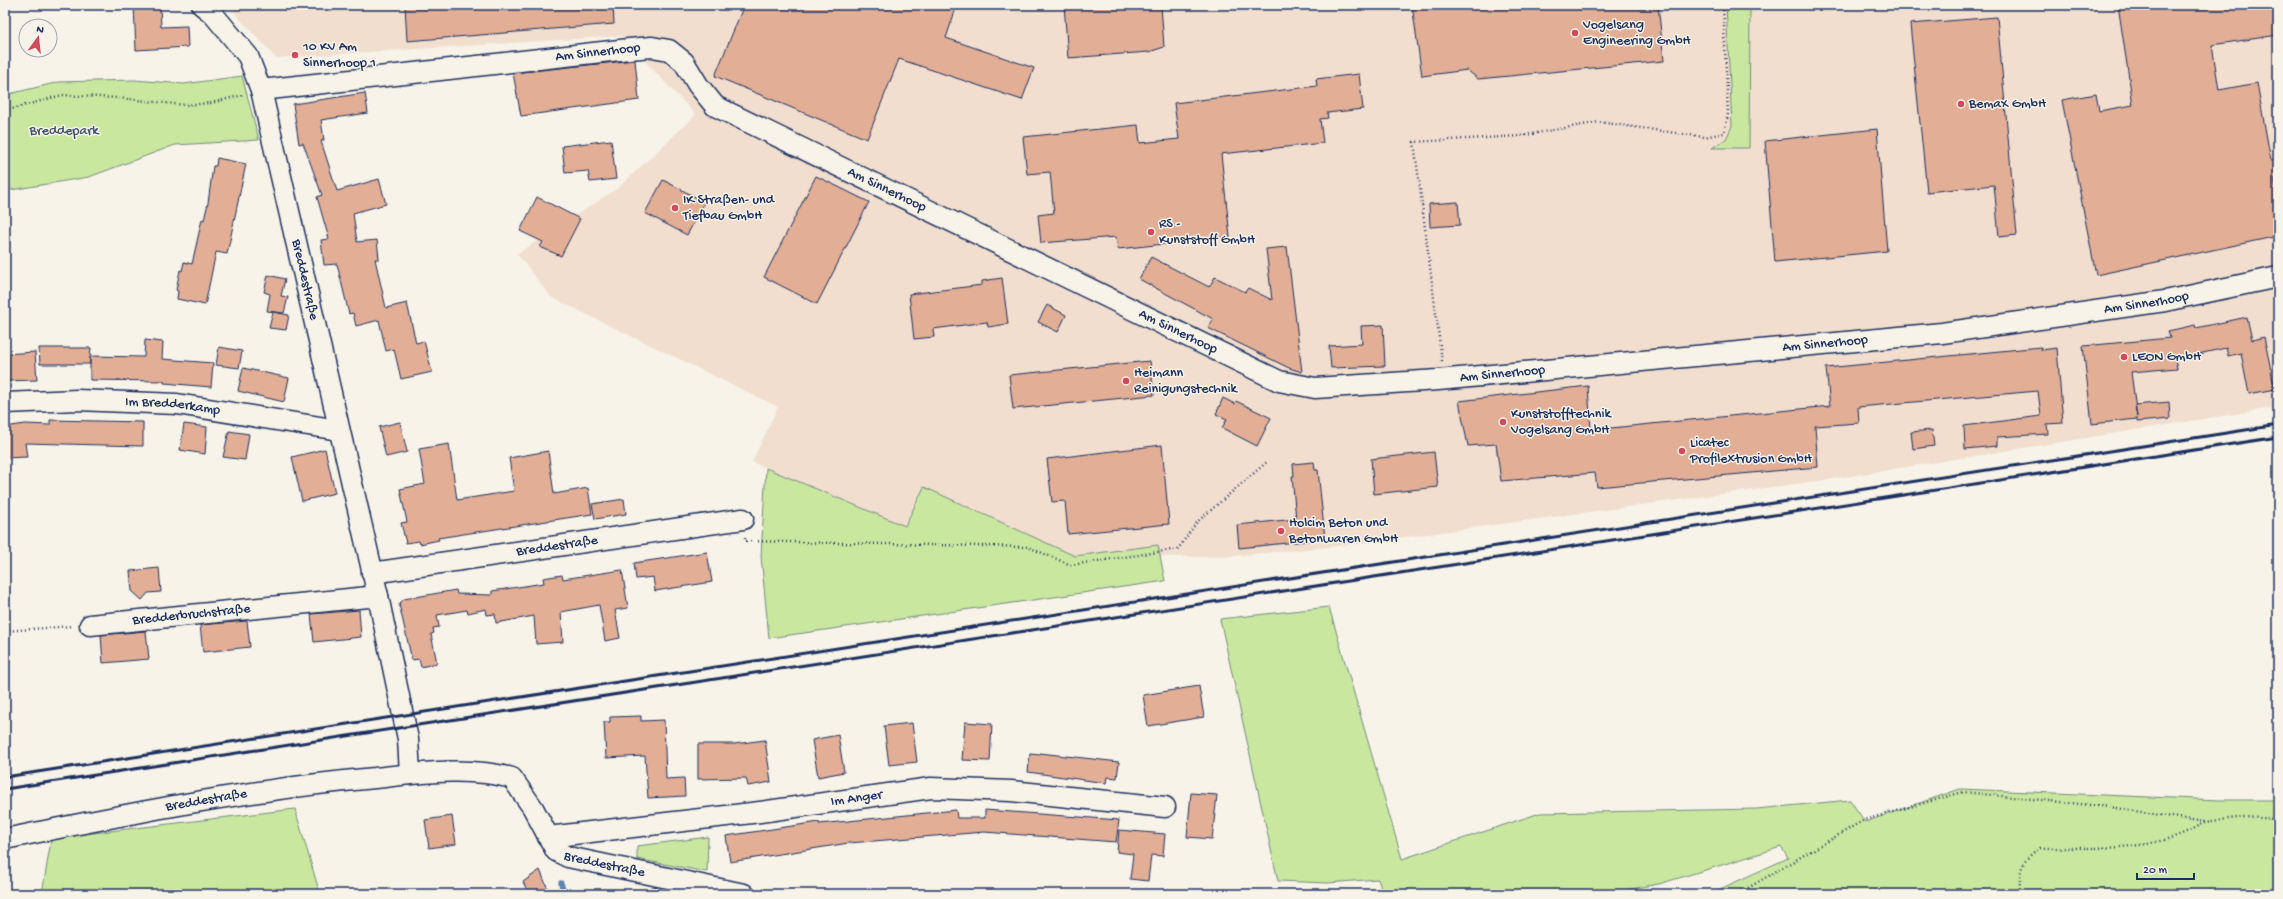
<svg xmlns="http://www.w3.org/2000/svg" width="2283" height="899" font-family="'Gochi Hand',sans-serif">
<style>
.built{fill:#f1decf}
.green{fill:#cae79f;stroke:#728b7e}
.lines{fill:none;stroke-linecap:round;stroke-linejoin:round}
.stream{stroke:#6184b1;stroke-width:5.5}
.building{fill:#e2ae96;stroke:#1b2f5e}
.street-casing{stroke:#1b2f5e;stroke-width:23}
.path{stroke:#1b2f5e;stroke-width:2.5;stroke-dasharray:1 3;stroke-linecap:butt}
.street{stroke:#f7f3e8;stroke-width:20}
.rail{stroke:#1b2f5e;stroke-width:3}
.poi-dot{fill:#d1495b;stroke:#f7f3e8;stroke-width:1.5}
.labels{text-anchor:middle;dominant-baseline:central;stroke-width:3;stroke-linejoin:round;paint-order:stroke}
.poi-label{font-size:14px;fill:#1b2f5e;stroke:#f7f3e8;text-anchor:start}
.street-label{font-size:14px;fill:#1b2f5e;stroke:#f7f3e8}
.park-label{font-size:14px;fill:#3e546b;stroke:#f7f3e8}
</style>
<rect width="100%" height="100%" fill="#f7f3e8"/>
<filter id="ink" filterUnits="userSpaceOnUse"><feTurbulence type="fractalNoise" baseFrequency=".025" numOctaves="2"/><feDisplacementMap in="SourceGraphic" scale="8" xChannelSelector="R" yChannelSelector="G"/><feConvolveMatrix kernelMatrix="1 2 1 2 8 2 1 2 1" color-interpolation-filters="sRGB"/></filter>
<g filter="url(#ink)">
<path class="built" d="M 227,5 L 2278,5 L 2278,407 L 1832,479 L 1339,546 L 1222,557 L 1075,556 L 924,487 L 905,526 L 752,462 L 778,407 L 551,297 L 517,254 L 618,188 L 696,115 L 621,36 L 276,58 Z"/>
<path class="green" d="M 1726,5 L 1750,5 L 1749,148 L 1712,148 L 1726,139 L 1732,126 Z
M 242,76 L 259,140 L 175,145 L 89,177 L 5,191 L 5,95 L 59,82 L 134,80 L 184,84 Z
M 766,468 L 905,526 L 924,487 L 1075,556 L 1158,545 L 1165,581 L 769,638 L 761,556 Z
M 1329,607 L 1402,859 L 1540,813 L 1757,809 L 1850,800 L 1865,822 L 1960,789 L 2220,800 L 2278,800 L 2278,894 L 1709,894 L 1788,858 L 1781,847 L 1659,884 L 1603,894 L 1383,894 L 1378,879 L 1328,883 L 1278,881 L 1220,619 Z
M 295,809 L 320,894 L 42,894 L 51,840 L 60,837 Z
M 708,837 L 707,872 L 637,859 L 637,846 Z"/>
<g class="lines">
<path class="stream" d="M 561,883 L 564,894"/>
</g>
<path class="building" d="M 134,5 L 160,5 L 161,27 L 187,26 L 188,47 L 136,50 Z
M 405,5 L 613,5 L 614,24 L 407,41 Z
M 744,5 L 957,5 L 946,38 L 1034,68 L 1022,100 L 899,59 L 867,139 L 715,76 Z
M 1064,5 L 1161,5 L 1164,47 L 1149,52 L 1068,58 Z
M 1412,5 L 1658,5 L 1664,61 L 1478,79 L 1467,70 L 1422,76 Z
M 2118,5 L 2278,5 L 2278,35 L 2212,45 L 2219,90 L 2257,83 L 2271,161 L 2278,160 L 2278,178 L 2274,179 L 2278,201 L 2278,236 L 2096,275 L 2062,100 L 2096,94 L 2099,111 L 2133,105 Z
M 1997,17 L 2017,235 L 1999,237 L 1994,185 L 1927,192 L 1910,24 Z
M 635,60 L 639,100 L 521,116 L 513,73 Z
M 1359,74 L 1363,109 L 1327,113 L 1328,118 L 1320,119 L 1323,143 L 1221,154 L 1230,237 L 1118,249 L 1116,237 L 1041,243 L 1038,215 L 1054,213 L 1050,172 L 1027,174 L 1023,137 L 1138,125 L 1140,143 L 1179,139 L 1174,103 L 1317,86 L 1316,79 Z
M 365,93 L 368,113 L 321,120 L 324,140 L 321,141 L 337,191 L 379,179 L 386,204 L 353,213 L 357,242 L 377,240 L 379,259 L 375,259 L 386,308 L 407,303 L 416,343 L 424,341 L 432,372 L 401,379 L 394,349 L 386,351 L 379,320 L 356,326 L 353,313 L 349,314 L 337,264 L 324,265 L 321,240 L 329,239 L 317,197 L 322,195 L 303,143 L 299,144 L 293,104 Z
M 1877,129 L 1887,251 L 1775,262 L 1765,141 Z
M 611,140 L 616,179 L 590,182 L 588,171 L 565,173 L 562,146 Z
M 217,158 L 246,164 L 227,254 L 216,252 L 205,305 L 177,299 L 178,291 L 176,290 L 180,270 L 182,271 L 184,262 L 192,264 L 202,219 L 204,220 L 208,203 L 213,166 L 216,166 Z
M 816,176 L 869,202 L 817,304 L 764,277 Z
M 663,180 L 705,202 L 687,235 L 645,213 Z
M 537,197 L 580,219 L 561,256 L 540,247 L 543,242 L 520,231 Z
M 1458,202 L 1460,225 L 1430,227 L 1429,204 Z
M 1287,247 L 1302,372 L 1289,368 L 1208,328 L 1213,319 L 1139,279 L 1151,257 L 1209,287 L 1215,277 L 1245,292 L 1248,288 L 1272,300 L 1266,249 Z
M 268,275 L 285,279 L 281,296 L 288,297 L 284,313 L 267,311 L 270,294 L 264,292 Z
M 1002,278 L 1008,324 L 988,327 L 987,322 L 933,329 L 934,337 L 914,339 L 909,294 L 982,285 L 982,281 Z
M 1047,305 L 1066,315 L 1058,332 L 1038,322 Z
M 273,312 L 289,315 L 286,330 L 269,328 Z
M 2247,317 L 2252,340 L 2264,337 L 2275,389 L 2249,394 L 2241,353 L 2228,356 L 2226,348 L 2175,359 L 2177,368 L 2131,372 L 2137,417 L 2135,405 L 2169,402 L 2170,419 L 2137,422 L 2137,419 L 2092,424 L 2083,346 L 2170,338 L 2168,331 L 2195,325 L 2196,328 Z
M 1383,325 L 1385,366 L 1331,368 L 1329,346 L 1362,344 L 1361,326 Z
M 145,340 L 163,342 L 162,359 L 213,363 L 211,387 L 164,383 L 164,381 L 90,380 L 90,357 L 90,364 L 40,364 L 39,348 L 91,348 L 90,356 L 144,357 Z
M 219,347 L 242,351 L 239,368 L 216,365 Z
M 2041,347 L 2041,350 L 2057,348 L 2063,423 L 2047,424 L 2048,434 L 1997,437 L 1997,446 L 1965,449 L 1964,426 L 2041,416 L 2038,391 L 1858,407 L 1859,423 L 1815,426 L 1818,467 L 1597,487 L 1595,473 L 1501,481 L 1496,444 L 1468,446 L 1459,401 L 1588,386 L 1591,430 L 1830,406 L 1826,368 Z
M 35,352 L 37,380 L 5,381 L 5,354 Z
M 1150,361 L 1154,395 L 1013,409 L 1009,375 Z
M 243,368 L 289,378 L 284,402 L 238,391 Z
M 1223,398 L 1235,404 L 1236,401 L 1271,418 L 1257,446 L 1222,428 L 1227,419 L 1216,414 Z
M 50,420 L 143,422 L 143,446 L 25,443 L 27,457 L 5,458 L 5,427 L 25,424 L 50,425 Z
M 400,422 L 407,452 L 386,457 L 379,427 Z
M 184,424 L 207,427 L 205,454 L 180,450 Z
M 1932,430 L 1934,446 L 1913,449 L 1911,432 Z
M 229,431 L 249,434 L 245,460 L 223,457 Z
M 449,444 L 457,500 L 514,491 L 509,458 L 548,451 L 554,494 L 588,488 L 592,514 L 438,538 L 439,540 L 420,544 L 419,541 L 406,543 L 401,523 L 407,522 L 400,489 L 425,484 L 419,449 Z
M 1162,445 L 1169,524 L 1068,534 L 1065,501 L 1052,502 L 1047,459 Z
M 325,449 L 335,493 L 302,501 L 292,457 Z
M 1434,452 L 1438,487 L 1374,494 L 1371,459 Z
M 1314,462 L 1315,470 L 1318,470 L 1325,539 L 1239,548 L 1237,525 L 1296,519 L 1292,476 L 1294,476 L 1293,464 Z
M 624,499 L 626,514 L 595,519 L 592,504 Z
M 707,552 L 712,582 L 655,591 L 653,577 L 636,579 L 634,563 Z
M 159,568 L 161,592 L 148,593 L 142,600 L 132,591 L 130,571 Z
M 622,570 L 628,608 L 615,610 L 620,638 L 605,641 L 599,605 L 561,612 L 563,642 L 536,644 L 534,616 L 496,623 L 495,614 L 487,615 L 486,609 L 468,613 L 467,610 L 437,615 L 439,627 L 433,628 L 434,633 L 431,634 L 437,663 L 421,667 L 419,659 L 412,660 L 399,604 L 404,599 L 456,590 L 457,594 L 492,595 L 492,591 L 544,583 L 543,578 L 562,575 L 563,579 Z
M 359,610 L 361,637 L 314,642 L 311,614 Z
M 247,621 L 250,647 L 203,652 L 200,625 Z
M 146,631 L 149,659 L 103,663 L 101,635 Z
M 1199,686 L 1204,717 L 1148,726 L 1143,695 Z
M 641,716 L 641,721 L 664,720 L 666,779 L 684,778 L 685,796 L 648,798 L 645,756 L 606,758 L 604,722 L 610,722 L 610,717 Z
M 965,722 L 992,724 L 990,761 L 962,760 Z
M 912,723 L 917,762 L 889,765 L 884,726 Z
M 838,735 L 844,772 L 818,777 L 812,740 Z
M 765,740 L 771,782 L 748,786 L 746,778 L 698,779 L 698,744 L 734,744 Z
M 1040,753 L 1119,762 L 1117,778 L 1107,777 L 1106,783 L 1028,772 L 1030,754 L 1040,755 Z
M 1191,793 L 1217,795 L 1212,839 L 1187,837 Z
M 956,810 L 957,818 L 985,818 L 985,810 L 1119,820 L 1116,842 L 984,832 L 849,843 L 730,862 L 726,836 L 819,822 L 819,824 Z
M 452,816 L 456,844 L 429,848 L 425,820 Z
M 1119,830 L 1165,834 L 1163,856 L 1151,855 L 1148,881 L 1130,879 L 1133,854 L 1117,852 Z
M 540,870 L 550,894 L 529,894 L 523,882 Z"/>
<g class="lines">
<defs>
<g id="street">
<path id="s1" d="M 202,5 L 213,14 L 248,56 L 261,90 L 378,596 L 408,739 L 410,774"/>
<path id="s2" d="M 261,90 L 629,49 L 652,47 L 669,50 L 684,62 L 698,85 L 715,106 L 1279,381 L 1315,388 L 1438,380 L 1942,333 L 2165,301 L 2278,277"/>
<path id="s3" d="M 5,403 L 77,400 L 177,404 L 339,430"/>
<path id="s4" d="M 372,573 L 743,519"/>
<path id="s5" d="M 90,625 L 378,596"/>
<path id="s6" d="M 548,837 L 760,812 L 931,788 L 1011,791 L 1165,807"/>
<path id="s7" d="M 5,839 C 127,814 250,789 375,778 C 420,773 468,766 512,778 L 533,808 L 556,851 L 568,857 L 744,894"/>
</g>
</defs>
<use href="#street" class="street-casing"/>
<path class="path" d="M 5,111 L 62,95 L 118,98 L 185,105 L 211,103 L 243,95
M 1442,361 L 1414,142 L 1520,136 L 1599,122 L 1704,137 L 1724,133 L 1728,114 L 1723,5
M 745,538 L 745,541 L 1028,547 L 1071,565 L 1178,549 L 1197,522 L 1268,461
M 5,631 L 72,626
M 1729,894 L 1746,889 L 1864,820 L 1963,792 L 2110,807 L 2204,822 L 2245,817 L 2278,819
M 2033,894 L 2020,891 C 2019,870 2021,860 2040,848 C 2095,847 2156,854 2204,822"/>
<use href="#street" class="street"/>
<path class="rail" d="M 5,777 L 2278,425
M 5,789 L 2278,437"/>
</g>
</g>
<g class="poi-dot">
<circle cx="1575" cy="33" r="4"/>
<circle cx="295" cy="55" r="4"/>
<circle cx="1961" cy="104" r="4"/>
<circle cx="675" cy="208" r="4"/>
<circle cx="1151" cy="232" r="4"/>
<circle cx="2124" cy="357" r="4"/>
<circle cx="1126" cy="381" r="4"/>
<circle cx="1503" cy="422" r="4"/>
<circle cx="1682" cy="451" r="4"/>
<circle cx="1281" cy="531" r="4"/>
</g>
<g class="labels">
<g class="poi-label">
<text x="1583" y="25">Vogelsang<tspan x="1583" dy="16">Engineering GmbH</tspan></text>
<text x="303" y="47">10 KV Am<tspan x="303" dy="16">Sinnerhoop 1</tspan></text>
<text x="1969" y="104">BemaX GmbH</text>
<text x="683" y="200">IK Straßen- und<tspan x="683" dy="16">Tiefbau GmbH</tspan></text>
<text x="1159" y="224">RS -<tspan x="1159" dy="16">Kunststoff GmbH</tspan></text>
<text x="2132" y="357">LEON GmbH</text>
<text x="1134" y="373">Heimann<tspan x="1134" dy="16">Reinigungstechnik</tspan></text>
<text x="1511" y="414">Kunststofftechnik<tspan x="1511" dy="16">Vogelsang GmbH</tspan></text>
<text x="1690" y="443">Licatec<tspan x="1690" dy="16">Profilextrusion GmbH</tspan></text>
<text x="1289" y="523">Holcim Beton und<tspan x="1289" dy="16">Betonwaren GmbH</tspan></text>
</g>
<g class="street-label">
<text stroke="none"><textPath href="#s2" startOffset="339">Am Sinnerhoop</textPath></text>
<text stroke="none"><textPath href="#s2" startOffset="675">Am Sinnerhoop</textPath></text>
<text stroke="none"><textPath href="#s1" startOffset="300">Breddestraße</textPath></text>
<text stroke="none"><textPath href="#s2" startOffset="1984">Am Sinnerhoop</textPath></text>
<text stroke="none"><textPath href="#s2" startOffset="999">Am Sinnerhoop</textPath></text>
<text stroke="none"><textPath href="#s2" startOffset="1660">Am Sinnerhoop</textPath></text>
<text stroke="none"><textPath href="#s2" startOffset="1336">Am Sinnerhoop</textPath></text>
<text stroke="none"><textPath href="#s3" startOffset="168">Im Bredderkamp</textPath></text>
<text stroke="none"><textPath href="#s4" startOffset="187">Breddestraße</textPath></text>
<text stroke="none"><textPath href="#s5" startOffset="102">Bredderbruchstraße</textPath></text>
<text stroke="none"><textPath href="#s6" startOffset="311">Im Anger</textPath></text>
<text stroke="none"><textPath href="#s7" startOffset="205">Breddestraße</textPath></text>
<text stroke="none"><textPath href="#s7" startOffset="649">Breddestraße</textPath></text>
</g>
<g class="park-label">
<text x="64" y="131">Breddepark</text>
</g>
</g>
<rect width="2283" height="899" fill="none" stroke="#f7f3e8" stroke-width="20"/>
<rect x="10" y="10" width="2263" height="879" fill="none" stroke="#1b2f5e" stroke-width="1.5" filter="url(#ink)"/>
<g transform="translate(38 38) rotate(15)"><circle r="19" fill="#f7f3e8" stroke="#9fa5b1"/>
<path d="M0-3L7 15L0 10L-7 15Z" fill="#d1495b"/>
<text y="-6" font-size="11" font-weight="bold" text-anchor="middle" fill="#1b2f5e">N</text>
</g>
<path d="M2137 873v6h57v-6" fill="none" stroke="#1b2f5e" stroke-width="2"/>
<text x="2143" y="873" font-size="12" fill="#1b2f5e" stroke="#f7f3e8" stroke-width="3" paint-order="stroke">20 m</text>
</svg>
